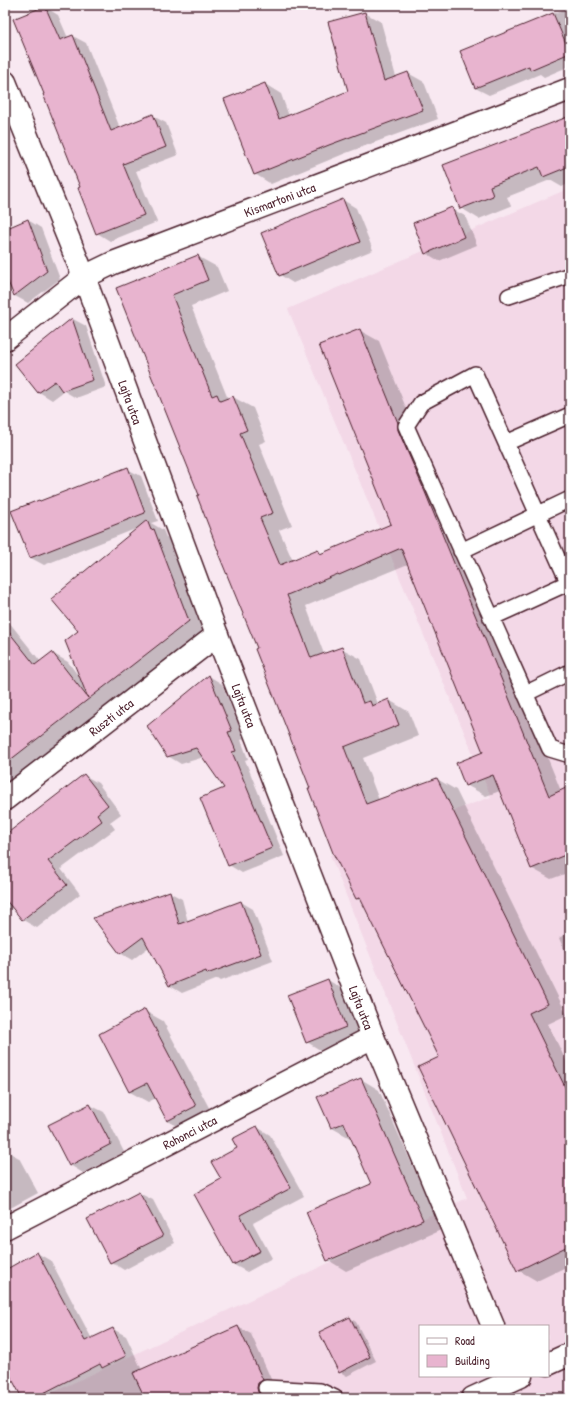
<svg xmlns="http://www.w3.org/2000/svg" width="575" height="1403" font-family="'Patrick Hand',sans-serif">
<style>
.built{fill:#f3d8e7;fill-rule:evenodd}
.shadow{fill:#0003}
.building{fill:#e8b4cf;stroke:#4a1f2b}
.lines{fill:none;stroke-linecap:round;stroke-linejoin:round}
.lane-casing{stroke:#4a1f2b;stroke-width:18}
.street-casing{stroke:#4a1f2b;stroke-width:25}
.secondary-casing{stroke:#4a1f2b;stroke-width:25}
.lane{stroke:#fff;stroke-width:15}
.street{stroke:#fff;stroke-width:22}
.secondary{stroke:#fff;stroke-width:22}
.labels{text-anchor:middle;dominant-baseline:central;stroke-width:3.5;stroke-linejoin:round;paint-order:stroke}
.street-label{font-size:13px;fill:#4a1f2b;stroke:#fff}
</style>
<rect width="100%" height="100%" fill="#f8e8f1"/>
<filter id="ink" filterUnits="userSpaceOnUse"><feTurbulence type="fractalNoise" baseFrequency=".025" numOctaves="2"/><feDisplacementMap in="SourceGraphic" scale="8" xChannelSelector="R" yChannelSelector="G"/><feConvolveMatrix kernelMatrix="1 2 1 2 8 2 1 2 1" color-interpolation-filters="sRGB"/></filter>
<g filter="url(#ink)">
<path class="built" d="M 570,188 L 570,1398 L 41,1398 L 467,1198 L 330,855 L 491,797 L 288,309 ZM 420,1326 L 548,1326 L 548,1376 L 420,1376 Z"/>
<path class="shadow" d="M 45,7 L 58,15 L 68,38 L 73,36 L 86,43 L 120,128 L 153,116 L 166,123 L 178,155 L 136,171 L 157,222 L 110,241 L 97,233 L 81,188 Z
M 570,7 L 570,66 L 544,77 L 540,74 L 489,95 L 475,88 L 461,51 Z
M 365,13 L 381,22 L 396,77 L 408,73 L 424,82 L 438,119 L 346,153 L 271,184 L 255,174 L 265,84 L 281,94 L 289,116 L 349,92 Z
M 570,117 L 570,183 L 562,187 L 550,180 L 507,197 L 511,206 L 479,219 L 461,208 Z
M 5,136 L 11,151 L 5,153 Z
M 343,200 L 356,208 L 373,250 L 293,283 L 280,275 Z
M 452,209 L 465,216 L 477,245 L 439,261 L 426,253 Z
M 28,220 L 41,228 L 60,279 L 28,303 L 15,296 L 5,273 L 5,230 Z
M 197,256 L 217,267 L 227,291 L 191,306 L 228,399 L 233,397 L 253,408 L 266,441 L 259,444 L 292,525 L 279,530 L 293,561 L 318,551 L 323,554 L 392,525 L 359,330 L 379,341 L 561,791 L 570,787 L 570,872 L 551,879 L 531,868 L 500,791 L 486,796 L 466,785 L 484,752 L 408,564 L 306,606 L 324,654 L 341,648 L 361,659 L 378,704 L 389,700 L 409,712 L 418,736 L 363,758 L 379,800 L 437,779 L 456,790 L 567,1015 L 548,1024 L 570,1069 L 570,1265 L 537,1281 L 518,1270 L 440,1058 L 364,903 L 357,899 L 311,788 L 221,553 L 200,496 L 117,288 Z
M 73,319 L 86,326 L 106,387 L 76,398 L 64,391 L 52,400 L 39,392 L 17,364 Z
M 5,422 L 10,430 L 5,433 Z
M 127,469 L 141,476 L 158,521 L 151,523 L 163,530 L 166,537 L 170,539 L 205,630 L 22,772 L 24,775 L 5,789 L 5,617 L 41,662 L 52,653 L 68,662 L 80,678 L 79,631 L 138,528 L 44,565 L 31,558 L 12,511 L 41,502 Z
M 209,676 L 222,684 L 244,739 L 241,740 L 248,759 L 245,760 L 284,856 L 242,873 L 229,865 L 226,789 L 204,757 L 181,764 L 168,756 L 148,726 Z
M 84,775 L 98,783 L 121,814 L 110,822 L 115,829 L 61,869 L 80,894 L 37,928 L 23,920 L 13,907 L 5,913 L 5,836 Z
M 169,892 L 182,899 L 188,922 L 241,902 L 253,909 L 273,961 L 220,981 L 217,979 L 182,993 L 170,986 L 149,947 L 132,960 L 120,953 Z
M 570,915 L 570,930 L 564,919 Z
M 570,931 L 570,964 L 559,938 Z
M 5,975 L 9,981 L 5,984 Z
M 328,980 L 341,988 L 359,1034 L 320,1050 L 307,1042 Z
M 145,1011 L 163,1021 L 214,1117 L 186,1131 L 167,1121 L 156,1098 L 148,1102 L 130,1092 L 100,1034 Z
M 361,1079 L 379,1090 L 441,1230 L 346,1271 L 328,1260 L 372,1184 L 352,1137 L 350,1138 L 332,1128 Z
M 90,1105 L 104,1112 L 124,1152 L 83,1173 L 70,1165 Z
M 257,1127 L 270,1135 L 304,1196 L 253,1223 L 272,1258 L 247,1272 L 234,1265 L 239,1149 Z
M 5,1150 L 19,1158 L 38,1193 L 5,1211 Z
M 139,1193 L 153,1200 L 175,1243 L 124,1270 L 111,1262 L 88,1219 Z
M 37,1253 L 51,1261 L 92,1339 L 113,1329 L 126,1336 L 142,1370 L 238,1327 L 251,1334 L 275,1388 L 271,1391 L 270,1398 L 23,1398 L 5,1364 L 5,1272 Z
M 350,1318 L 356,1322 L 376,1361 L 347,1376 L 340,1372 Z"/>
<path class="building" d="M 45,6 L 60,40 L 73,35 L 111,131 L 153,114 L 166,147 L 123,164 L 144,215 L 96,234 L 78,188 L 80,187 L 43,94 L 44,94 L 13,19 Z
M 365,12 L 384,81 L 408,72 L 423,110 L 329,145 L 254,175 L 224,99 L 265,83 L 279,119 L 348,91 L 328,22 Z
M 553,13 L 570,53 L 530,70 L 529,66 L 475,88 L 460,51 Z
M 570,116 L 570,166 L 543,177 L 539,167 L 490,186 L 493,196 L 460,209 L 443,165 Z
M 343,199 L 360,242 L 279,276 L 261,233 Z
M 452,207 L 464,237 L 425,254 L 413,223 Z
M 28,219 L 47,271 L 14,296 L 5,275 L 5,229 Z
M 198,255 L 208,280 L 172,295 L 212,396 L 217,394 L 220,401 L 233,396 L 247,430 L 240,433 L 273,513 L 260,518 L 280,565 L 318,549 L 320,554 L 391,524 L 319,345 L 360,329 L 398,423 L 398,430 L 425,492 L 549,796 L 570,786 L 570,853 L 531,869 L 493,775 L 465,786 L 456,763 L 483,752 L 401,548 L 339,575 L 338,574 L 287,595 L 311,658 L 342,647 L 363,703 L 370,701 L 372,706 L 389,699 L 399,725 L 344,747 L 366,804 L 437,778 L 548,1004 L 529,1013 L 570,1097 L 570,1245 L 517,1271 L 418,1067 L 439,1057 L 360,898 L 356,899 L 333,853 L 308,788 L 310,788 L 255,649 L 257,648 L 218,553 L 219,553 L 197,496 L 199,495 L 116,288 Z
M 72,318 L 93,380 L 62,391 L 55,381 L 38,393 L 15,364 Z
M 128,467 L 145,513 L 30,558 L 11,511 L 39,500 L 40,501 Z
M 147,520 L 151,530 L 154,529 L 189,621 L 5,764 L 5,627 L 35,665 L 52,652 L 88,698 L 65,641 L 78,631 L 51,599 Z
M 209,675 L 232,731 L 228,732 L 236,751 L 232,752 L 272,848 L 228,866 L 200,798 L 224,788 L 196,748 L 167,757 L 147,726 Z
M 84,774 L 108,805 L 97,814 L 102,821 L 48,861 L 67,885 L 22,920 L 5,899 L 5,835 Z
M 170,891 L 179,924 L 241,901 L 261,954 L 207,974 L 206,971 L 169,986 L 143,937 L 120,954 L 93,918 Z
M 328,979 L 346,1027 L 306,1043 L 287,995 Z
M 145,1009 L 196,1106 L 167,1121 L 147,1083 L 129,1092 L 99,1034 Z
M 361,1078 L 423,1220 L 327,1261 L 306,1212 L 371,1184 L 344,1123 L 331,1128 L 317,1097 Z
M 90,1104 L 111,1144 L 69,1166 L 48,1125 Z
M 257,1126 L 291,1188 L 240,1215 L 260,1251 L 233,1265 L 194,1194 L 221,1179 L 211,1162 L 237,1148 L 232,1139 Z
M 139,1192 L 163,1236 L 110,1263 L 87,1219 Z
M 37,1252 L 85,1341 L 113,1328 L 126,1356 L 102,1368 L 100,1364 L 34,1398 L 22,1398 L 5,1366 L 5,1270 Z
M 350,1317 L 370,1357 L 339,1373 L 319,1332 Z
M 238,1326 L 263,1380 L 258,1383 L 257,1388 L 258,1392 L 261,1396 L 271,1398 L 145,1398 L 133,1373 Z"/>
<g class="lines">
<defs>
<path id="lane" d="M 509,296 L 570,275
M 506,443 L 570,415
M 461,551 L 570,499
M 570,586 L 475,374 L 421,403 L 406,426 L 550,749 L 570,755
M 491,618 L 570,582
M 525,694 L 570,672
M 266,1388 L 320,1391 L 335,1398"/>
<g id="street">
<path id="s1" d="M 5,82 L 84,277 L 217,635 L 373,1037 L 493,1326"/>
<path id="s2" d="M 5,339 L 84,277 L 113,263 L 570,89"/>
<path id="s3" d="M 5,799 L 217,635"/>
<path id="s4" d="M 5,1228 L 373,1037"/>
</g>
<path id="secondary" d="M 548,1364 L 570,1354
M 473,1398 L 521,1376"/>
</defs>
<use href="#lane" class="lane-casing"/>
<use href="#street" class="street-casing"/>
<use href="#secondary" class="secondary-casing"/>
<use href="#lane" class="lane"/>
<use href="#street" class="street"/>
<use href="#secondary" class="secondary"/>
</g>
</g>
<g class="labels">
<g class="street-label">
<text stroke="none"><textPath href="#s2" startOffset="311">Kismartoni utca</textPath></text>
<text stroke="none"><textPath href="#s1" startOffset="344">Lajta utca</textPath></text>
<text stroke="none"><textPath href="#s1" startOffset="668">Lajta utca</textPath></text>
<text stroke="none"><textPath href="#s3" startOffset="134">Ruszti utca</textPath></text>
<text stroke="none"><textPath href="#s1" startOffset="992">Lajta utca</textPath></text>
<text stroke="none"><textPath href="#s4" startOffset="208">Rohonci utca</textPath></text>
</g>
</g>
<rect width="575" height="1403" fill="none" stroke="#fff" stroke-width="20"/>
<rect x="10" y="10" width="555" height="1383" fill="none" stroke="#4a1f2b" stroke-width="1.5" filter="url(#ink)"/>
<rect x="419" y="1325" width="130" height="52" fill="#ffffff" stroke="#b7a5aa"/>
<rect x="427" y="1338" width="20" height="6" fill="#ffffff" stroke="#b7a5aa"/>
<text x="455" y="1345" font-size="12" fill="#4a1f2b">Road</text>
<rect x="427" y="1355" width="20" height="12" fill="#e8b4cf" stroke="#b7a5aa"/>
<text x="455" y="1365" font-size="12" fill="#4a1f2b">Building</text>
</svg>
